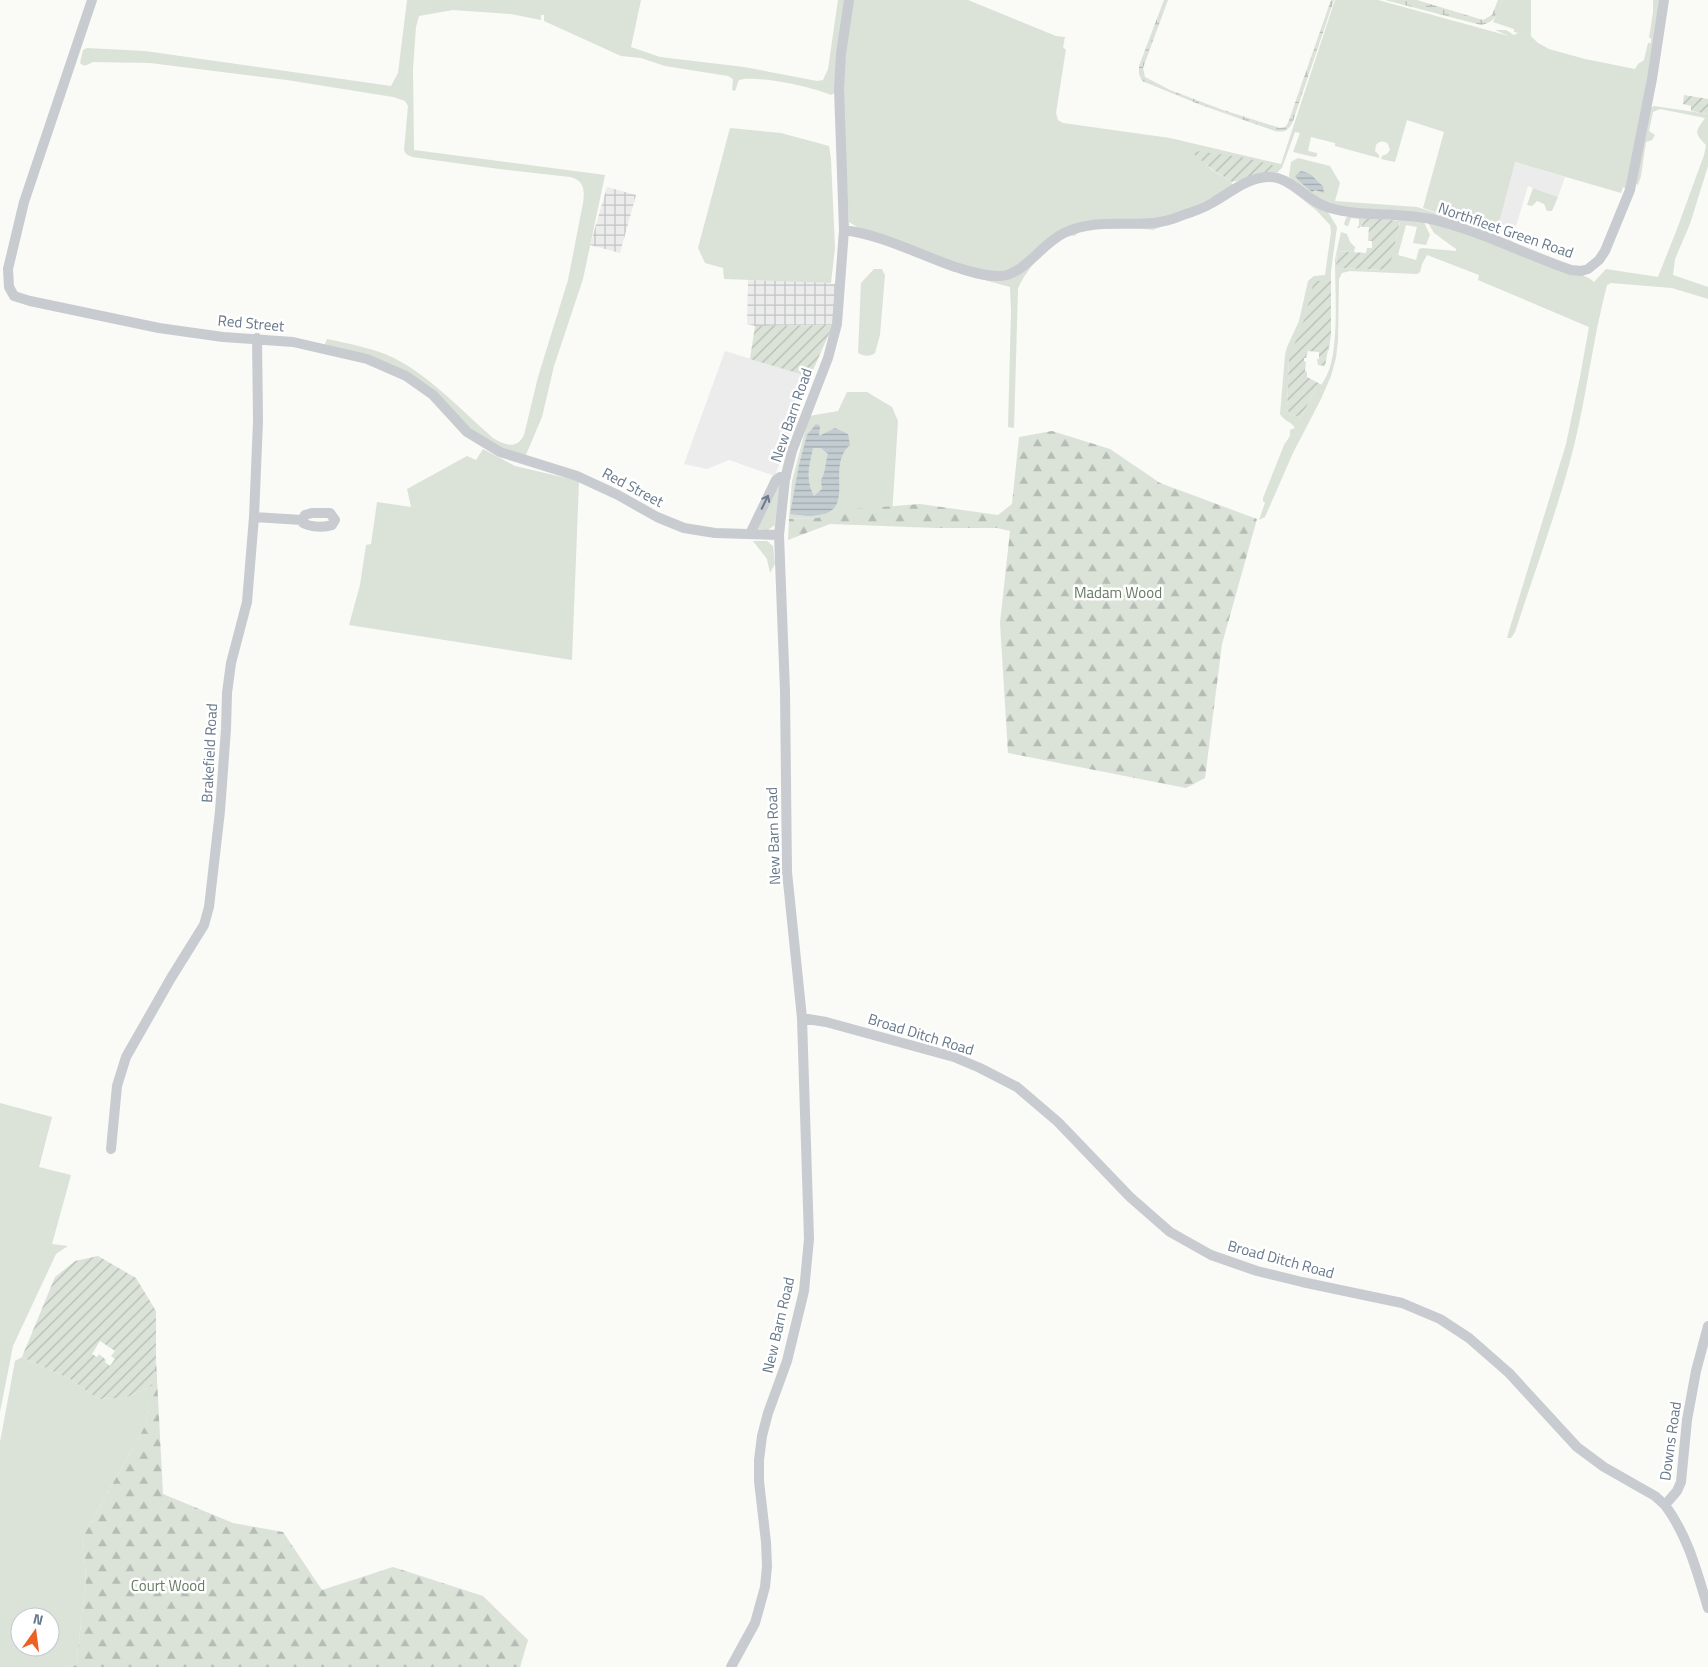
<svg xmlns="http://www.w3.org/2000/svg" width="1708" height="1667" font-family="'Titillium Web',sans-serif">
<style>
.built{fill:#ebeceb}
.industrial{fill:url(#industrial-grid)}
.green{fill:#dbe2d8;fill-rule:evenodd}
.forest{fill:url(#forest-firs)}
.wetland{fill:url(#wetland-marsh)}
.garden{fill:url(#garden-furrows);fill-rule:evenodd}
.water{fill:url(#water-rules);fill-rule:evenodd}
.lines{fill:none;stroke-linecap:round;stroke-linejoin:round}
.minor{stroke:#c8cbcf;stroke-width:10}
.oneway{stroke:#6c7c8d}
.labels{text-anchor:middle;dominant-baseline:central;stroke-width:5;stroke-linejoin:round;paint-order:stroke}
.street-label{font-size:15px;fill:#67788a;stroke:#fff}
.park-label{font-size:15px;fill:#667b62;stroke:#fff}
</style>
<defs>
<pattern id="industrial-grid" width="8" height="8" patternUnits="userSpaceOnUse" patternTransform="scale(1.25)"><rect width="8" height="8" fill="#ebeceb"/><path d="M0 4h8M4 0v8" fill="none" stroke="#c2c4c4"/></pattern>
<pattern id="forest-firs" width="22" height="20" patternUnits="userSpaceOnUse" patternTransform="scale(1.25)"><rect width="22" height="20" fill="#dbe2d8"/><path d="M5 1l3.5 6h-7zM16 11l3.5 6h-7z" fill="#b5bcb5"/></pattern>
<pattern id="wetland-marsh" width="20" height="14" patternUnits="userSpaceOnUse" patternTransform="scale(1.25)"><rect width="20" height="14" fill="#dbe2d8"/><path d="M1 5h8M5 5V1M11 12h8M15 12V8" fill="none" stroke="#b5bcb5"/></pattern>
<pattern id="garden-furrows" width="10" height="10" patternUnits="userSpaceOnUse" patternTransform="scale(1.25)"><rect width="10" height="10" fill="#dbe2d8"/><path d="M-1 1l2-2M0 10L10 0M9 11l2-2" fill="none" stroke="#b5bcb5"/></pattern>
<pattern id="water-rules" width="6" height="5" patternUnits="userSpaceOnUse" patternTransform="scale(1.25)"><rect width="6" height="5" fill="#c2ccd1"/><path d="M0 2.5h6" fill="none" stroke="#a1aaaf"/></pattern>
</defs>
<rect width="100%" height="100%" fill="#fafaf7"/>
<path class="built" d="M 1514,162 L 1565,177 L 1558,197 L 1528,186 L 1511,243 L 1503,233 L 1497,232 Z
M 725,351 L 810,377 L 775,476 L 729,460 L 707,469 L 684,464 Z"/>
<path class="industrial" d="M 607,187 L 636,195 L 620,253 L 590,245 Z
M 748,280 L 816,282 L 836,284 L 833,325 L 755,326 L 747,324 Z"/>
<path class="green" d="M 407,0 L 641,0 L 631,47 L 660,57 L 744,67 L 817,81 L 823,80 L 828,69 L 838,0 L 846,0 L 835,93 L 831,95 C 812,87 758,75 739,80 L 735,91 L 732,90 L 733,79 L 728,76 L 665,66 L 641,58 L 621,56 L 544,21 L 544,15 L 541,15 L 541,20 L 511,14 L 453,10 L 419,16 L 416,27 L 413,69 L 414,150 L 605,175 L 583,279 L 554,366 L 542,417 L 525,457 L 492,448 L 422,385 L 324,346 L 327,339 C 350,344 373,348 394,358 C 431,377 462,411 493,438 C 504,445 517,450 524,435 L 538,377 L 568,280 L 583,203 C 585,190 584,180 570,177 L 499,169 L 412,157 L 406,154 L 404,150 L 408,106 L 405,101 L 393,97 L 287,80 L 150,63 L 93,62 C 89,64 84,68 80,63 L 83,50 L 87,48 L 145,51 L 391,86 L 398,73 Z
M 853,0 L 968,0 L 1056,36 L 1065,37 L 1063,47 L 1066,50 L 1065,55 L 1056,113 L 1058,120 L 1063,123 L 1170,138 L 1281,164 L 1335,0 L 1378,0 L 1509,36 L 1495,30 L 1506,30 L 1514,35 L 1518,33 L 1514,32 L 1514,29 L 1493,22 L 1502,0 L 1531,0 L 1531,36 L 1538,43 L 1549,49 L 1585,59 L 1635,69 L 1638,64 L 1644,60 L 1648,43 L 1651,43 L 1651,38 L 1649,38 L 1653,12 L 1653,0 L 1662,0 L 1627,190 L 1623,187 L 1621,193 L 1515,162 L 1495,238 L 1477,231 L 1333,207 L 1292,182 L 1289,176 L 1291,162 L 1298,158 L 1330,166 L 1340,183 L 1335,201 L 1417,207 L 1464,222 L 1423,208 L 1444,132 L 1407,120 L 1395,162 L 1381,159 L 1382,156 L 1387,154 L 1390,150 L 1388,144 C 1384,140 1379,141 1376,145 L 1375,151 L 1379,155 L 1379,158 L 1335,146 L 1335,143 L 1311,137 L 1308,151 L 1317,153 L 1317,156 L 1314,157 L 1293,152 L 1300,133 L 1295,132 L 1282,168 L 1277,172 L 1239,181 L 1238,179 L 1243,176 L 1246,159 L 1230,157 L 1202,160 L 1212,170 L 1232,182 L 1231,183 L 1233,184 L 1231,188 L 1172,217 L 1080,226 L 1018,267 L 991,274 L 912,249 L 857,227 L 849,222 L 842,101 L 846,46 Z
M 1654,106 L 1708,114 L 1708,166 L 1690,224 L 1675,259 L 1673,275 L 1708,287 L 1708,299 L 1672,288 L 1611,283 L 1607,285 C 1593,338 1587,393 1574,446 C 1558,509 1535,570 1515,632 L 1511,638 L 1507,638 L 1508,634 L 1566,444 L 1580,377 L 1589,327 L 1478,280 L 1479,275 L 1427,255 L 1422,264 L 1420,272 L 1417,274 L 1350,271 L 1342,273 L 1339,279 L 1338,340 L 1336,358 L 1331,376 L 1321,399 L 1293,453 L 1265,517 L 1259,520 L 1265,503 L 1263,501 L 1263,498 L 1284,445 L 1290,436 L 1290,430 L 1295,428 C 1292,422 1284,421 1280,414 L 1285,355 L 1287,347 L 1299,321 L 1308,281 L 1314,276 L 1325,275 L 1331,232 L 1330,225 L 1317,211 L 1286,186 L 1271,180 L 1255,182 L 1244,187 L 1203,211 L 1153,230 L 1123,226 L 1102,226 L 1081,231 L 1074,236 C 1056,232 1023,273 1018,289 L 1014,428 L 1008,427 L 1011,311 L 1010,287 L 970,276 L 1013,277 L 1021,272 L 1046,246 L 1064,235 L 1073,231 L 1108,224 L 1147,226 L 1162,223 L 1205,208 L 1253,181 L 1266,179 L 1278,180 L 1285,183 L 1308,201 L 1328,212 L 1337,227 L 1331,271 L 1331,333 L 1329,350 L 1327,351 L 1322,349 L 1325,321 L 1323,311 L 1316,308 L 1308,327 L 1302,329 L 1300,339 L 1289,358 L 1287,409 L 1290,414 L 1301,418 L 1316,387 L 1320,387 C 1323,382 1327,376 1329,370 C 1339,342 1335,290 1335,259 L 1341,232 L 1347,234 L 1350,242 L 1355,247 L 1354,252 L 1337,251 L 1336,268 L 1388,270 L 1400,223 L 1397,219 L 1363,217 L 1362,227 L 1360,226 L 1360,228 L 1357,228 L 1359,225 L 1359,219 L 1351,218 L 1348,226 L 1346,226 L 1344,224 L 1346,218 L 1350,215 L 1375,215 L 1423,220 L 1430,235 L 1426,245 L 1413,243 L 1417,227 L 1406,225 L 1398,255 L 1416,260 L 1419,249 L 1422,248 L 1456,251 L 1456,249 L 1434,233 L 1428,223 L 1430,221 C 1475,232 1518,253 1562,270 C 1573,274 1585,273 1594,282 L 1606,269 L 1658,277 L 1677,229 L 1704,155 L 1706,145 C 1693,132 1696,131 1705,118 L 1660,109 L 1653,112 L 1649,131 L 1655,135 L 1652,140 L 1646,142 L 1641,176 L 1638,185 L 1635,183 L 1635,180 L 1650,108 Z
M 730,128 L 781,133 L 829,146 L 831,159 L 835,248 L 831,283 L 724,279 L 723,268 L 705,263 L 698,248 Z
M 1533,188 L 1558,197 L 1552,211 L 1547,211 L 1544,204 L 1537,201 L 1532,206 L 1527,205 Z
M 874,269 L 882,269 L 885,275 L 880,335 L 875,353 C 870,357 863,356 858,353 L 861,283 Z
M 847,392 L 867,392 L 892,407 L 898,421 L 892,515 L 789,519 L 792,481 L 809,416 L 838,411 Z
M 483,449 L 515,466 L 579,481 L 572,660 L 349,625 L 360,585 L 366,545 L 371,544 L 377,502 L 411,507 L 407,489 L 467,456 L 476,460 Z
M 780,483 L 775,525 L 768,530 L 758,529 Z
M 753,541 L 767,541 L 773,546 L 775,564 L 770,573 L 767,559 Z
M 0,1103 L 52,1117 L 39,1167 L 71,1175 L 52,1244 L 68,1246 L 56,1254 L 13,1346 L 0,1412 Z
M 22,1357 L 70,1379 L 98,1399 L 125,1398 L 152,1386 L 145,1426 L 83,1537 L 86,1581 L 76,1665 L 70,1667 L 0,1667 L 0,1442 L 15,1361 ZM 20,1617 L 50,1617 L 50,1647 L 20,1647 Z"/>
<path class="forest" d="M 1052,431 L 1110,449 L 1160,483 L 1257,519 L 1222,644 L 1205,778 L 1186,788 L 1008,753 L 1000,623 L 1010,531 L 997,528 L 937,528 L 830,524 L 788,540 L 789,519 L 817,518 L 842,510 L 920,504 L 998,515 L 1012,504 L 1019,437 Z
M 156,1360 L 163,1494 L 233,1523 L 283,1532 L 322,1590 L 393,1567 L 483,1596 L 528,1640 L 520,1667 L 70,1667 L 76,1665 L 86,1581 L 83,1537 L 145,1426 Z"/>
<path class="wetland" d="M 1164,0 L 1168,0 L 1143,68 L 1145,77 L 1170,90 L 1223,110 L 1280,128 L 1285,127 L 1288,123 L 1331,0 L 1334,0 L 1293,121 C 1289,130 1285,133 1275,131 L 1201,105 L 1142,81 L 1139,74 L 1139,66 Z
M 1385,0 L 1417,0 L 1483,20 L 1492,15 L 1498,0 L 1502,0 C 1498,12 1495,23 1481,25 Z"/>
<path class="garden" d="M 1684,95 L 1708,99 L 1708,114 L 1691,111 L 1691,106 L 1683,104 Z
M 1189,150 L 1247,158 L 1279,167 L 1278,172 L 1232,182 L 1213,170 Z
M 1363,217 L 1400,221 L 1389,270 L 1336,268 L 1337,251 L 1366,253 L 1367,248 L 1372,248 L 1372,241 L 1368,241 L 1369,227 L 1362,227 Z
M 1314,281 L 1331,281 L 1331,333 L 1325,366 L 1318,365 L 1317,359 L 1313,359 L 1319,359 L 1319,352 L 1308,351 L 1306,358 L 1304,358 L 1304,361 L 1306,362 L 1305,371 L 1307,372 L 1307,377 L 1322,385 L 1320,388 L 1316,387 L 1301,418 L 1290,414 L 1287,409 L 1289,358 L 1304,320 Z
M 833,325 L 810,377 L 750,359 L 755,326 Z
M 98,1256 L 136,1278 L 156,1311 L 156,1360 L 152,1386 L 125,1398 L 98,1399 L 70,1379 L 22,1357 L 55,1277 L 75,1261 ZM 100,1341 L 115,1351 L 111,1356 L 115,1359 L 110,1366 L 105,1362 L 106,1360 L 99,1354 L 97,1357 L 92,1354 Z"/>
<path class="water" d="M 1301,171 C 1313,173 1314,179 1323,186 L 1324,193 L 1315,190 L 1312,192 L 1299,181 L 1295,176 Z
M 816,424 L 820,426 L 819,436 L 835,428 L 848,434 L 850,445 C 825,466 857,511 818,515 C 809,516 799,515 790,514 L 799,465 L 807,435 ZM 813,448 L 821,448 L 828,454 C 825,463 826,472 821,480 L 822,489 L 814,496 C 805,479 809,467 813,448 Z"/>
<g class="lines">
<path class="minor" d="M 92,0 L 24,202 L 8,269 L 9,287 L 14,296 L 30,301 L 159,328 L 223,337 L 293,342 L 367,359 L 406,376 L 433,395 L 467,432 L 500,452 L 577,476 L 618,495 L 657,517 L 684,528 L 715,533 L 779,535
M 844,230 C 882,235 918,254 955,267 C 969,271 985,277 1001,276 C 1025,274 1041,244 1064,233 C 1094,219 1122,226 1153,223 C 1163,222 1174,219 1183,215 C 1193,212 1203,208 1212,203 C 1230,193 1246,178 1268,177 C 1291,176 1307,202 1330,208 C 1360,217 1398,212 1431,219 C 1479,230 1524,254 1571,270 L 1581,271 L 1588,269 L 1599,260 L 1605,251 L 1630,190 L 1652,79 L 1664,0
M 254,517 L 302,520 L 303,523 C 310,527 324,528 332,525 L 335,520 L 330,513 L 312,513 L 305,515 L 302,520
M 750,534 L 776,480 L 780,477 L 786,477
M 802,1018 L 826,1022 L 954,1057 L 980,1068 L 1017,1087 L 1058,1122 L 1130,1197 L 1170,1232 L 1211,1255 L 1257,1271 L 1302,1282 L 1402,1303 L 1440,1319 L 1469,1338 L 1509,1373 L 1577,1447 L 1604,1467 L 1655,1496 L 1665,1505
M 111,1149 L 117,1086 L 126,1057 L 171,978 L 204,925 L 209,907 L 220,811 L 226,729 L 227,693 L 231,663 L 247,602 L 254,517 L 258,421 L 257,338
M 1708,1326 L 1696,1371 L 1687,1420 L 1681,1482 L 1677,1491 L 1665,1505 C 1688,1536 1697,1572 1708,1608
M 731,1667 L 755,1623 L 765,1587 L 767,1566 L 766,1542 L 759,1481 L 759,1460 L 762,1436 L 768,1413 L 787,1361 L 804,1291 L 809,1239 L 802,1018 L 787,872 L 785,691 L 779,535 L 785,479 L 792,451 L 828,358 L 837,324 L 844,230 L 839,89 L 841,54 L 849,0"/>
</g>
<defs><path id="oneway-shaft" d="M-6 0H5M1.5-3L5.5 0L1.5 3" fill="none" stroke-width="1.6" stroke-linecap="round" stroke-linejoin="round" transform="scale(1.25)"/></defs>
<use class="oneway" href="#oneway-shaft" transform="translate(765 502) rotate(-64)"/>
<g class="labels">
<g class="street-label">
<text transform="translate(1506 230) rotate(19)">Northfleet Green Road</text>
<text transform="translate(251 323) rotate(5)">Red Street</text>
<text transform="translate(791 415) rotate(-71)">New Barn Road</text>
<text transform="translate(633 487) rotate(28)">Red Street</text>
<text transform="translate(209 753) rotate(-87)">Brakefield Road</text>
<text transform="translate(773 836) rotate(-92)">New Barn Road</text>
<text transform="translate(921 1034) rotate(17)">Broad Ditch Road</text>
<text transform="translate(1281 1259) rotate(15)">Broad Ditch Road</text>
<text transform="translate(778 1325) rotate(-77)">New Barn Road</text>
<text transform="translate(1670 1441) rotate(-82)">Downs Road</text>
</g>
<g class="park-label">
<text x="1118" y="592">Madam Wood</text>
<text x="168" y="1585">Court Wood</text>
</g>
</g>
<g transform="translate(35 1632) rotate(14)"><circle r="24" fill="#ffffff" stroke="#c2c9d0"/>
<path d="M0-4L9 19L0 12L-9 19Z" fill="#ed6224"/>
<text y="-8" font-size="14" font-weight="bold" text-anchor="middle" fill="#67788a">N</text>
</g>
</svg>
